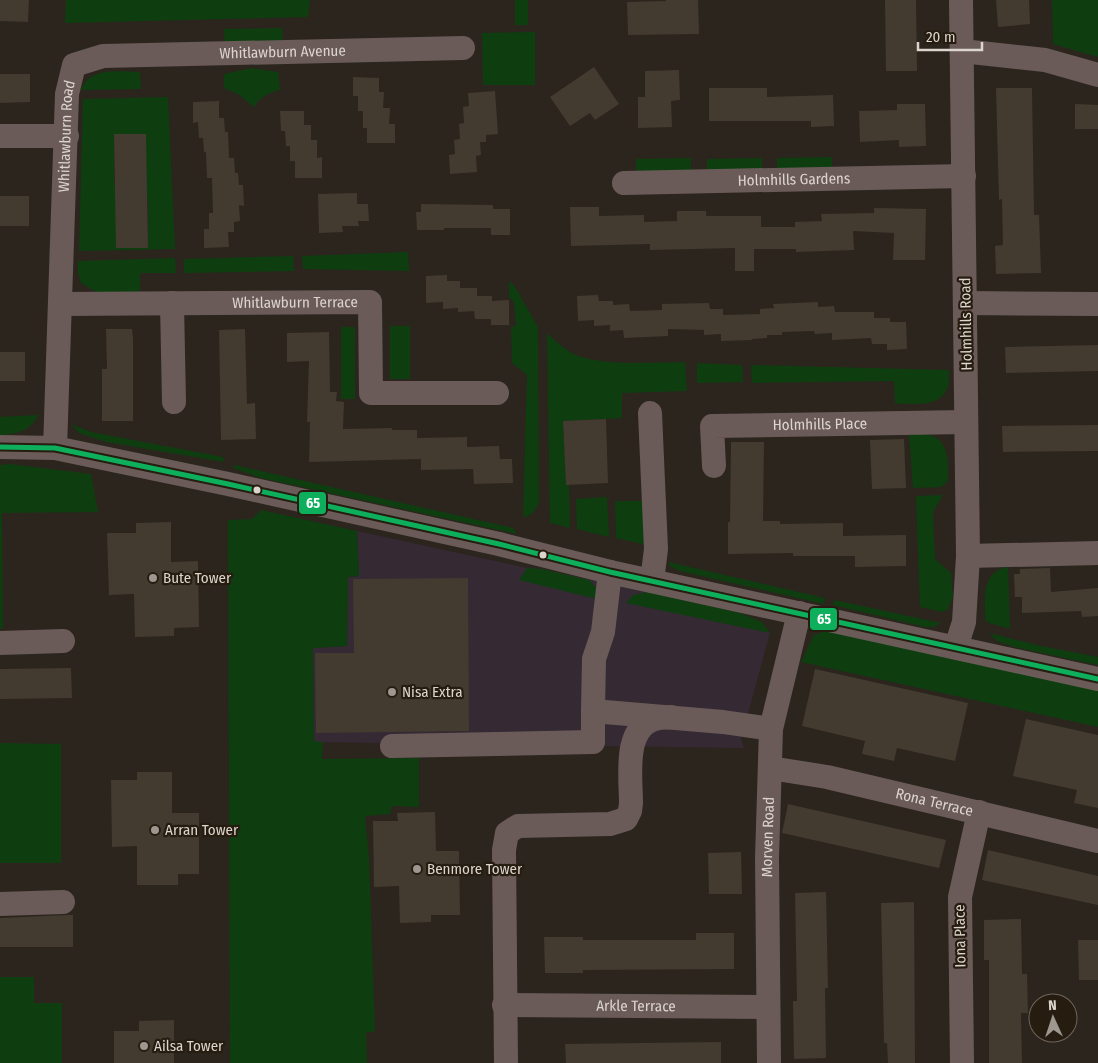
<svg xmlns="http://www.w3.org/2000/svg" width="1098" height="1063" font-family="'Fira Sans Condensed',sans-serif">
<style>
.commercial{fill:#352934}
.green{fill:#0e3e10;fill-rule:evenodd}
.building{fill:#433b30}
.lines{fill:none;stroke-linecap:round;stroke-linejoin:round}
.minor{stroke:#6b5b58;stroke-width:24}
.bus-1-casing{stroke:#261c0f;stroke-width:9}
.bus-1{stroke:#0daf5c;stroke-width:5}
.bus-dot{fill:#dcd5cd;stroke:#261c0f;stroke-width:2}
.poi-dot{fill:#9e9790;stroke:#261c0f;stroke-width:2}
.labels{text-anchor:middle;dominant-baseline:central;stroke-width:4.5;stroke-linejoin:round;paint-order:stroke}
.street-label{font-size:15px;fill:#dcd5cd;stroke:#261c0f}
.poi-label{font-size:15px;fill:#dcd5cd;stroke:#261c0f;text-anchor:start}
.line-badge{stroke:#261c0f;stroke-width:2}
.badge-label{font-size:14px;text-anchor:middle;font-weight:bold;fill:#fff}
</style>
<rect width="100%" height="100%" fill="#2b251e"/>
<path class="commercial" d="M 357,531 L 527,568 L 542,569 L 740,613 L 762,622 L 770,633 L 741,739 L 744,748 L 314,742 L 313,648 L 347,646 L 348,577 L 359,576 Z"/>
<path class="green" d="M 66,0 L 310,0 L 308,17 L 65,23 Z
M 515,0 L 528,0 L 528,25 L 515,25 Z
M 1052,0 L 1098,0 L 1098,57 L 1053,44 Z
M 282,28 L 283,47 L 225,48 L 224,29 Z
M 535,32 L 535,85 L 483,85 L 482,33 Z
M 251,68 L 278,72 L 280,90 C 268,93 260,97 254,107 L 238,94 L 224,88 L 224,74 Z
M 140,72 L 141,89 L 81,90 C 91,66 118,72 140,72 Z
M 168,97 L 175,249 L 79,251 L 83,99 ZM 146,134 L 146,183 L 114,183 L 114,135 ZM 116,199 L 148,199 L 148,248 L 116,248 Z
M 832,157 L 832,173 L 777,173 L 777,158 Z
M 691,158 L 691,174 L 636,174 L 636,159 Z
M 762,158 L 762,173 L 707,174 L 707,159 Z
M 408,252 L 409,271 L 303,269 L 302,256 Z
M 293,256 L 294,271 L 184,273 L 184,259 Z
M 175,258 L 176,273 L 140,273 L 140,295 L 100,294 L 81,283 L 78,273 L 78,261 Z
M 509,281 L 514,285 L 538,327 L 539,503 C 535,511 532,516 523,517 L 527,375 L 512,363 L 511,327 L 516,326 L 514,302 L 509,297 Z
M 390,326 L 410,326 L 410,379 L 390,379 Z
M 341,327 L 355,327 L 355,399 L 341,399 Z
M 547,333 C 557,342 568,353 581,357 C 613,366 653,362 685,362 L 687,391 L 622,393 L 622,418 L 563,421 L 566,484 L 569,485 L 570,528 L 550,523 Z
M 697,363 L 742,365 L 743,382 L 697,383 Z
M 751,365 L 949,370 C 949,375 949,381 948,386 C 941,409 913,403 895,404 L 894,381 L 752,383 Z
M 38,415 C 31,431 17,434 0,435 L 0,417 Z
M 71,424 L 91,432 L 223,457 L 224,462 L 106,442 L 79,433 Z
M 909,435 C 915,435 923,433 929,435 C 950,439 948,465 948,481 L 941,487 L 913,488 Z
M 10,464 L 91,474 L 98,512 L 2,513 L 3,628 L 0,629 L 0,465 Z
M 234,465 L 513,528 L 517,534 L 261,478 L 233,468 Z
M 943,495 L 933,512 L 935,559 L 951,573 L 953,596 L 948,609 L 943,612 L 920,607 L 916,496 Z
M 607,497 L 609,537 L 577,529 L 576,499 Z
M 615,501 L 646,501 L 647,545 L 616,538 Z
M 261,510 L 357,531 L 359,576 L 348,577 L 347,646 L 313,648 L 314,741 L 323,742 L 322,759 L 419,758 L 419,807 L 392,806 L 390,814 L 365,816 L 369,857 L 375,1031 L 366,1033 L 367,1063 L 230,1063 L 228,520 L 252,519 Z
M 668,562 L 825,598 L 824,604 L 680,571 L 671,567 Z
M 1008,567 L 1010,629 L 989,623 L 985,620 C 985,599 981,571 1008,567 Z
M 527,568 L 542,569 L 589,580 L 600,592 L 597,599 L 519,580 Z
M 647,592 L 740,613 L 762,622 L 770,633 L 626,603 L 633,595 Z
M 834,600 L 941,623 L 934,627 L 925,627 L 833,605 Z
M 832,629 L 1098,686 L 1098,727 L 801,662 L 814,635 Z
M 989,633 L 1041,646 L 1098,657 L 1098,665 L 1014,647 L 997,641 Z
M 0,743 L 61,744 L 61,863 L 0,863 Z
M 0,977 L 34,977 L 34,1003 L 62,1003 L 62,1063 L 0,1063 Z"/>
<path class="building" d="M 0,0 L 29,0 L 28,22 L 0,21 Z
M 666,0 L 698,0 L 699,34 L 628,35 L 627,2 L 666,1 Z
M 885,0 L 916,0 L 917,71 L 886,71 Z
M 996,0 L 1029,0 L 1030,24 L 998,27 Z
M 594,67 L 619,104 L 595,120 L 590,113 L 570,126 L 550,97 Z
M 679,70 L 680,100 L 671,101 L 672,127 L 638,128 L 638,97 L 645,97 L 645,71 Z
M 0,74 L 30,74 L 30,102 L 0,103 Z
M 353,77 L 379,78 L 379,92 L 384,92 L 383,108 L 390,108 L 389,124 L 395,124 L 395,143 L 367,143 L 367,128 L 363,128 L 363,111 L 358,111 L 358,96 L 353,96 Z
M 709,88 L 767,88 L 767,97 L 833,95 L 834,126 L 811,127 L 811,121 L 709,121 Z
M 996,88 L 1032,88 L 1034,215 L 1039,215 L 1041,273 L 996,274 L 995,246 L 1003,245 L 1002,199 L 999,200 Z
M 495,91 L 498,134 L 486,135 L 486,142 L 480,142 L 481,155 L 476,156 L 477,172 L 450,174 L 449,155 L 455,154 L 454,140 L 460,139 L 459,124 L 464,123 L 463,107 L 469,106 L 468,93 Z
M 219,101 L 219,118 L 224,118 L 225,132 L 228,132 L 229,158 L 234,158 L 235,173 L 238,173 L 239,185 L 243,185 L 244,206 L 239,205 L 240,221 L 234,222 L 234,232 L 228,232 L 229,247 L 204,248 L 204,229 L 209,229 L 209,213 L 213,213 L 212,178 L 207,178 L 206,152 L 204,152 L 203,138 L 199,138 L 198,122 L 193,123 L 193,102 Z
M 897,104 L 925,104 L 926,146 L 899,147 L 899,140 L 860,142 L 859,111 L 897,110 Z
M 1075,104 L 1098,105 L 1098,129 L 1075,129 Z
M 280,111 L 304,111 L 304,125 L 311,125 L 311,140 L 317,140 L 317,158 L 322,157 L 322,178 L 295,178 L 295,161 L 290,161 L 290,146 L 286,146 L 285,131 L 281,131 Z
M 114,134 L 146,134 L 148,248 L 116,248 Z
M 357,193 L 357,204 L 368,204 L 369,221 L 358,221 L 359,226 L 342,226 L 343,232 L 319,233 L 318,194 Z
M 0,196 L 29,196 L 29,226 L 0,226 Z
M 421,204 L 493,205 L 493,209 L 510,209 L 510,235 L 491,235 L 491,228 L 444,228 L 444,230 L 417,230 L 416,212 L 421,212 Z
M 570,207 L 599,207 L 599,216 L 644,215 L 644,222 L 677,221 L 677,211 L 706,211 L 706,216 L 761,216 L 761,227 L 795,227 L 795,222 L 822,221 L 821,214 L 874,213 L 874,208 L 926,209 L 925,260 L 893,260 L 894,233 L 853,231 L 854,250 L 796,252 L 796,249 L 754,249 L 754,271 L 735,271 L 735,248 L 650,250 L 650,244 L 571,246 Z
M 447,275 L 447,281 L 460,281 L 460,288 L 477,288 L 477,296 L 492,296 L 492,301 L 509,300 L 509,325 L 491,325 L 491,319 L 475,319 L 474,311 L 458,312 L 458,308 L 443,309 L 443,302 L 426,303 L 426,276 Z
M 598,295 L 599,301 L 613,301 L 613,305 L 629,304 L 630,311 L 662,310 L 662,304 L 709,303 L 710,309 L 723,309 L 723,315 L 760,314 L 760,309 L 774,308 L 773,304 L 818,302 L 818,307 L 834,306 L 835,312 L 874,312 L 874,318 L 890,318 L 890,322 L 906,322 L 907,349 L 887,350 L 887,344 L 872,344 L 871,338 L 832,340 L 832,333 L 815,334 L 814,331 L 782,332 L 782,335 L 767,335 L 767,338 L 752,339 L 752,340 L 721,341 L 721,334 L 704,335 L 704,330 L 668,329 L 668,336 L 624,338 L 623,330 L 610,331 L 610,325 L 594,326 L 594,320 L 578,321 L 577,296 Z
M 106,329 L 132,329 L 133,339 L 133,421 L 102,421 L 102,369 L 107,369 Z
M 245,329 L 247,404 L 255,403 L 256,439 L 221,440 L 219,330 Z
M 329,332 L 330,392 L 337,392 L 336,401 L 344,402 L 343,429 L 392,428 L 392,430 L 417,430 L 417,438 L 467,437 L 467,447 L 499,446 L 500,459 L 512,459 L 513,483 L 474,484 L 473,469 L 421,470 L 421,459 L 309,462 L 310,422 L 307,422 L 309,361 L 287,362 L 287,333 Z
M 1098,345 L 1098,371 L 1006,373 L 1005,347 Z
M 0,352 L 25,352 L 25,381 L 0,381 Z
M 606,419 L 608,483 L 566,485 L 563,421 Z
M 1098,425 L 1098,451 L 1003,452 L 1002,426 Z
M 904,439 L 906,488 L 872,489 L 870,440 Z
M 731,442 L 764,442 L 763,521 L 780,521 L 780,524 L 843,523 L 843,536 L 906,535 L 906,566 L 855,567 L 855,556 L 793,556 L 793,553 L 728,554 L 728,522 L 730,522 Z
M 171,522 L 171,562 L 198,561 L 199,627 L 174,628 L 174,636 L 135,637 L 134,594 L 109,595 L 107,533 L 136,533 L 136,523 Z
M 1050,568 L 1051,592 L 1098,588 L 1098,616 L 1082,617 L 1081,611 L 1022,613 L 1022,597 L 1015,597 L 1014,574 L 1020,574 L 1020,569 Z
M 468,578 L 469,731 L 316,733 L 315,653 L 354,653 L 353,579 Z
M 71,668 L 72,698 L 0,699 L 0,669 Z
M 815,669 L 968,703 L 955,761 L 897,748 L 894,761 L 862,754 L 865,741 L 802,726 Z
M 1026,719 L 1098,735 L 1098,808 L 1074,803 L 1077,790 L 1013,776 Z
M 137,772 L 172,772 L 172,813 L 199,813 L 199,874 L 178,874 L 178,885 L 137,885 L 137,846 L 112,847 L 111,780 L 137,780 Z
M 788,804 L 946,840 L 939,868 L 782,833 Z
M 435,812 L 436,851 L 459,851 L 460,915 L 431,915 L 431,922 L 400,923 L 399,886 L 374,887 L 373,821 L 398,821 L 397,813 Z
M 988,850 L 1098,876 L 1098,905 L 982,880 Z
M 741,852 L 742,894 L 709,894 L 708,853 Z
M 826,892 L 828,988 L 825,988 L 826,1058 L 794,1059 L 793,1001 L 797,1001 L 795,893 Z
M 914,902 L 915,1063 L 888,1063 L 887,1043 L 884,1043 L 881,903 Z
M 67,915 L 73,915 L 73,947 L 0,947 L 0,918 Z
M 1021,919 L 1022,974 L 1027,974 L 1028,1013 L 1021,1013 L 1022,1063 L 989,1063 L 989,960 L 984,960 L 984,920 Z
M 696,933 L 734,933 L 734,969 L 583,970 L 583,973 L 545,973 L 544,937 L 583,937 L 583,940 L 696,940 Z
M 1078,940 L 1098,940 L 1098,980 L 1079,980 Z
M 174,1020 L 174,1063 L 114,1063 L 114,1031 L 139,1031 L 139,1021 Z
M 721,1042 L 721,1063 L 566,1063 L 565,1044 Z"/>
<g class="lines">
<g class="minor">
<path d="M 962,51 L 1045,60 L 1098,75"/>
<path d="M 0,136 L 67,136"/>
<path id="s1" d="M 624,183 L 964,176"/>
<path d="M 172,303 L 174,402"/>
<path d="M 965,303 L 1098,304"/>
<path id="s2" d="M 61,304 L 370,302 L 371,393 L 497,393"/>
<path d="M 650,413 L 656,549 L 652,581"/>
<path d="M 0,447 L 55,448 L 228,484 L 499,544 L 610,572 L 1098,679"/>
<path id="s3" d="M 55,448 L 67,94 L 74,65 L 103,56 L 463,48"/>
<path id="s4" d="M 714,466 L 712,426 L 966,422"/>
<path d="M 968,556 L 1098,553"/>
<path d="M 610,572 L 603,632 L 594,659 L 593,711 L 723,722 L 771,729"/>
<path d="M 0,643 L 63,641"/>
<path d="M 956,647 L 964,622 L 968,556 L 961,0"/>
<path d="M 392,746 L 593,742 L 593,711"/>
<path id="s5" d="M 770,768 L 827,777 L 1098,841"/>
<path d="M 0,904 L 63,902"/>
<path id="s6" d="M 504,1005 L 768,1007"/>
<path d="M 506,1063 L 504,850 L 507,833 L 518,826 L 610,824 L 626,819 L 630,811 L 631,803 C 631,777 623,728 655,719 C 660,717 666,718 671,717"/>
<path id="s7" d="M 769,1063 L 767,858 L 771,729 L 799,613"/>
<path d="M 962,1063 L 960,897 L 979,812"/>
</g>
<defs>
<path id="bus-1" d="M 0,447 L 55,448 L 228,484 L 499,544 L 610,572 L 1098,679"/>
</defs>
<use href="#bus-1" class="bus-1-casing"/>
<use href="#bus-1" class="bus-1"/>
</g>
<g class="bus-dot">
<circle cx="257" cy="490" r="4.5"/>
<circle cx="543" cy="555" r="4.5"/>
</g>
<g class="poi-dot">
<circle cx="153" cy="578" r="5"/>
<circle cx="392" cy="692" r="5"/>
<circle cx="155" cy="830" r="5"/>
<circle cx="417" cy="869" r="5"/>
<circle cx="144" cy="1046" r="5"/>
</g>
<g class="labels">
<g class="street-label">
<text stroke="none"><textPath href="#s3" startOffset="594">Whitlawburn Avenue</textPath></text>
<text stroke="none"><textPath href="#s3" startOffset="312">Whitlawburn Road</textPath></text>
<text stroke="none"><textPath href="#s1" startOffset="170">Holmhills Gardens</textPath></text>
<text stroke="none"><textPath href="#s2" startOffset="234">Whitlawburn Terrace</textPath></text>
<text transform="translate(966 324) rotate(-91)">Holmhills Road</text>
<text stroke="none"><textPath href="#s4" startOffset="148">Holmhills Place</textPath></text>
<text stroke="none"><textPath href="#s5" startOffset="168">Rona Terrace</textPath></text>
<text stroke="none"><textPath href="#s7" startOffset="226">Morven Road</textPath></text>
<text transform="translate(960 936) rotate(-91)">Iona Place</text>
<text stroke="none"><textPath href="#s6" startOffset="132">Arkle Terrace</textPath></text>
</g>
<g class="poi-label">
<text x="163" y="578">Bute Tower</text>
<text x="402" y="692">Nisa Extra</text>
<text x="165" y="830">Arran Tower</text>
<text x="427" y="869">Benmore Tower</text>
<text x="154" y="1046">Ailsa Tower</text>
</g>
</g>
<g class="line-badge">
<rect x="298" y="491" width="29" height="24" rx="5" fill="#0daf5c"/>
<rect x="809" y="607" width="29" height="24" rx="5" fill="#0daf5c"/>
</g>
<g class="badge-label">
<text x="313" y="508">65</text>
<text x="824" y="624">65</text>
</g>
<g transform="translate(1053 1018) rotate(357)"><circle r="24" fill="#261c0f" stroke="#6f665b"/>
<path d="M0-4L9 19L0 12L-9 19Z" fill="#9e9790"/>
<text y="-8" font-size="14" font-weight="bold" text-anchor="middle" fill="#dcd5cd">N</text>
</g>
<path d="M918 42v8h64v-8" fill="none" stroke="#dcd5cd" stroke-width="2.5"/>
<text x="926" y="42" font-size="15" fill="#dcd5cd" stroke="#261c0f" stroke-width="4" paint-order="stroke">20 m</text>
</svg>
